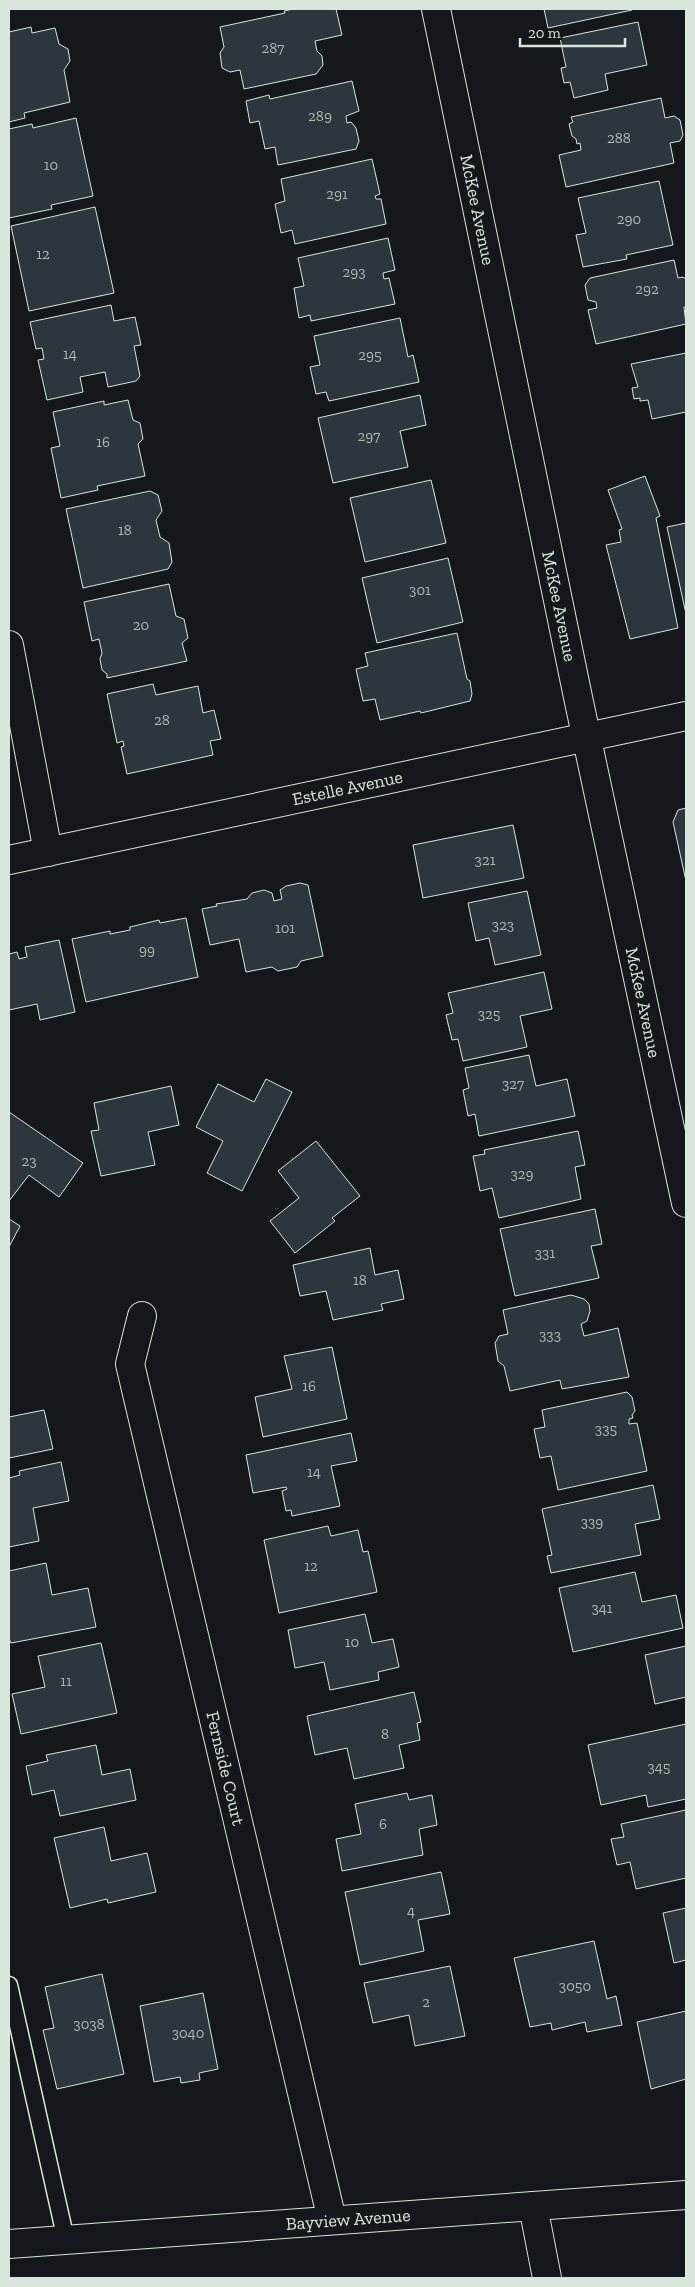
<svg xmlns="http://www.w3.org/2000/svg" width="695" height="2287" font-family="'Zilla Slab',serif">
<style>
.building{fill:#2c363c;stroke:#d8e6dc}
.lines{fill:none;stroke-linecap:round;stroke-linejoin:round}
.lane-casing{stroke:#d8e6dc;stroke-width:19}
.street-casing{stroke:#d8e6dc;stroke-width:30}
.secondary-casing{stroke:#d8e6dc;stroke-width:30}
.lane{stroke:#14181c;stroke-width:16}
.street{stroke:#14181c;stroke-width:28}
.secondary{stroke:#14181c;stroke-width:28}
.labels{text-anchor:middle;dominant-baseline:central;stroke-width:4;stroke-linejoin:round;paint-order:stroke}
.number-label{font-size:15px;fill:#adbab4}
.street-label{font-size:18px;fill:#d8e6dc;stroke:#14181c}
</style>
<rect width="100%" height="100%" fill="#14181c"/>
<path class="building" d="M 293,9 L 336,9 L 342,35 L 315,41 L 317,51 L 322,56 L 323,65 L 316,74 L 244,89 L 240,70 L 230,72 L 222,68 L 220,53 L 224,47 L 220,27 L 285,13 L 284,11 Z
M 544,9 L 632,9 L 632,10 L 548,28 Z
M 638,22 L 647,65 L 605,74 L 608,90 L 574,98 L 570,82 L 564,83 L 561,68 L 566,67 L 560,38 Z
M 31,27 L 32,33 L 55,28 L 59,44 L 68,49 L 70,61 L 64,70 L 70,102 L 24,113 L 25,118 L 9,122 L 9,32 Z
M 352,81 L 359,111 L 346,116 L 347,123 L 351,122 L 356,128 L 359,141 L 356,149 L 278,165 L 275,147 L 265,149 L 259,121 L 250,123 L 246,101 L 269,95 L 270,99 Z
M 661,98 L 665,118 L 674,116 L 680,120 L 683,135 L 680,141 L 670,143 L 674,163 L 566,187 L 559,155 L 581,150 L 580,143 L 577,144 L 576,139 L 572,136 L 569,124 L 573,122 L 571,117 Z
M 76,118 L 93,196 L 51,205 L 52,209 L 9,218 L 9,129 L 32,124 L 33,128 Z
M 372,159 L 380,194 L 375,196 L 376,199 L 381,199 L 386,224 L 295,244 L 292,230 L 281,233 L 275,204 L 285,201 L 281,179 Z
M 659,181 L 673,245 L 626,255 L 627,259 L 583,267 L 576,235 L 586,233 L 578,198 Z
M 95,207 L 114,293 L 29,311 L 11,226 Z
M 388,238 L 395,270 L 383,273 L 384,279 L 389,278 L 395,304 L 311,321 L 310,315 L 299,318 L 294,288 L 304,286 L 298,258 Z
M 674,260 L 678,278 L 683,277 L 686,279 L 686,307 L 684,307 L 686,324 L 596,344 L 588,310 L 597,308 L 596,302 L 588,300 L 585,285 L 590,278 Z
M 111,305 L 114,321 L 135,317 L 141,345 L 134,346 L 140,376 L 136,381 L 108,387 L 105,372 L 80,377 L 83,392 L 47,400 L 38,360 L 44,359 L 42,348 L 36,349 L 30,322 Z
M 400,318 L 408,357 L 413,355 L 419,382 L 329,401 L 326,392 L 316,394 L 310,367 L 320,365 L 314,336 Z
M 686,353 L 686,412 L 652,419 L 648,400 L 640,401 L 640,398 L 634,399 L 632,388 L 638,387 L 631,364 Z
M 420,395 L 426,425 L 400,431 L 408,467 L 333,483 L 318,418 Z
M 128,400 L 133,420 L 140,423 L 143,439 L 138,444 L 145,476 L 97,486 L 98,490 L 61,498 L 51,448 L 60,446 L 53,412 L 104,401 L 104,405 Z
M 645,476 L 660,516 L 656,518 L 678,628 L 630,639 L 606,545 L 621,542 L 619,530 L 622,529 L 608,490 Z
M 431,480 L 446,543 L 365,562 L 350,498 Z
M 150,491 L 158,495 L 162,511 L 156,520 L 160,537 L 169,543 L 172,562 L 168,569 L 83,588 L 66,509 Z
M 686,523 L 686,614 L 667,527 Z
M 448,558 L 463,622 L 377,643 L 362,578 Z
M 169,584 L 176,616 L 184,619 L 188,638 L 182,643 L 187,661 L 107,678 L 107,674 L 102,670 L 100,659 L 102,653 L 99,639 L 92,641 L 84,602 Z
M 457,633 L 467,679 L 470,681 L 472,694 L 470,701 L 421,713 L 420,711 L 380,720 L 375,699 L 363,701 L 356,669 L 368,666 L 365,653 Z
M 153,684 L 156,695 L 198,686 L 203,713 L 214,710 L 221,739 L 210,741 L 213,755 L 127,774 L 121,747 L 124,746 L 123,741 L 117,743 L 107,694 Z
M 686,808 L 686,881 L 673,822 L 678,810 Z
M 513,825 L 524,878 L 423,898 L 413,845 Z
M 300,883 L 308,885 L 323,956 L 301,961 L 297,967 L 278,971 L 272,967 L 246,972 L 239,939 L 210,945 L 202,909 L 217,906 L 216,904 L 247,899 L 252,893 L 264,890 L 272,893 L 274,901 L 282,899 L 280,890 L 286,886 Z
M 527,891 L 541,955 L 495,965 L 489,938 L 476,941 L 468,903 Z
M 186,918 L 198,977 L 86,1002 L 72,939 L 110,931 L 110,934 L 130,930 L 130,927 L 159,920 L 160,923 Z
M 59,940 L 75,1012 L 40,1020 L 37,1004 L 9,1010 L 9,954 L 17,952 L 19,959 L 27,957 L 25,947 Z
M 544,972 L 552,1009 L 520,1016 L 527,1047 L 463,1061 L 458,1039 L 452,1040 L 446,1015 L 453,1013 L 448,993 Z
M 529,1055 L 536,1086 L 567,1079 L 575,1116 L 479,1136 L 475,1114 L 468,1116 L 463,1090 L 469,1088 L 465,1068 Z
M 266,1079 L 292,1092 L 242,1191 L 207,1173 L 223,1141 L 196,1127 L 218,1084 L 254,1102 Z
M 171,1086 L 179,1125 L 148,1132 L 155,1165 L 101,1176 L 91,1131 L 99,1130 L 94,1103 Z
M 9,1112 L 83,1163 L 59,1197 L 29,1175 L 9,1201 Z
M 578,1131 L 585,1165 L 575,1167 L 581,1199 L 499,1218 L 492,1188 L 480,1191 L 473,1156 L 485,1154 L 484,1150 Z
M 316,1141 L 360,1196 L 332,1218 L 335,1221 L 295,1253 L 270,1221 L 299,1198 L 278,1171 Z
M 595,1209 L 602,1244 L 591,1246 L 599,1278 L 515,1296 L 500,1229 Z
M 9,1219 L 20,1226 L 9,1247 Z
M 370,1248 L 375,1275 L 398,1270 L 404,1299 L 381,1304 L 383,1310 L 333,1320 L 326,1291 L 300,1296 L 293,1265 Z
M 571,1295 L 584,1299 L 589,1304 L 590,1311 L 587,1321 L 581,1324 L 584,1336 L 618,1328 L 629,1377 L 562,1389 L 560,1380 L 510,1391 L 504,1366 L 498,1361 L 495,1343 L 499,1336 L 508,1334 L 503,1310 Z
M 332,1347 L 347,1419 L 263,1437 L 255,1397 L 292,1389 L 284,1356 Z
M 627,1392 L 632,1397 L 635,1411 L 632,1415 L 633,1418 L 629,1419 L 629,1424 L 637,1423 L 647,1471 L 558,1490 L 551,1456 L 540,1458 L 534,1429 L 545,1427 L 542,1410 Z
M 44,1410 L 53,1449 L 9,1458 L 9,1417 Z
M 351,1433 L 357,1461 L 331,1466 L 340,1506 L 292,1516 L 291,1510 L 286,1511 L 282,1491 L 287,1489 L 286,1487 L 253,1493 L 246,1455 Z
M 61,1462 L 69,1501 L 33,1508 L 39,1541 L 9,1547 L 9,1478 L 20,1475 L 19,1471 Z
M 653,1485 L 660,1519 L 635,1524 L 641,1555 L 551,1573 L 547,1556 L 552,1555 L 542,1509 Z
M 328,1526 L 331,1536 L 358,1530 L 363,1552 L 368,1551 L 377,1592 L 279,1613 L 264,1540 Z
M 46,1563 L 52,1595 L 88,1588 L 96,1627 L 11,1643 L 9,1639 L 9,1571 Z
M 635,1572 L 642,1602 L 676,1595 L 683,1628 L 573,1652 L 559,1588 Z
M 365,1614 L 372,1643 L 393,1639 L 399,1667 L 378,1672 L 379,1680 L 330,1690 L 324,1662 L 295,1668 L 288,1630 Z
M 101,1643 L 117,1713 L 21,1734 L 12,1694 L 45,1687 L 38,1656 Z
M 686,1646 L 686,1697 L 655,1704 L 645,1655 Z
M 414,1692 L 421,1722 L 417,1723 L 420,1740 L 399,1745 L 404,1768 L 354,1779 L 347,1748 L 315,1755 L 307,1716 Z
M 686,1724 L 686,1799 L 648,1807 L 646,1795 L 601,1805 L 588,1745 Z
M 96,1745 L 102,1775 L 130,1769 L 136,1800 L 60,1816 L 54,1790 L 32,1795 L 26,1766 L 48,1761 L 46,1755 Z
M 407,1793 L 409,1800 L 432,1795 L 437,1825 L 419,1829 L 423,1855 L 342,1871 L 336,1839 L 361,1834 L 355,1804 Z
M 686,1810 L 686,1878 L 636,1889 L 630,1862 L 617,1865 L 611,1839 L 624,1837 L 621,1824 Z
M 104,1827 L 111,1861 L 147,1853 L 156,1892 L 108,1903 L 107,1899 L 70,1908 L 54,1838 Z
M 441,1872 L 450,1914 L 418,1920 L 424,1951 L 360,1965 L 345,1892 Z
M 686,1908 L 686,1960 L 674,1963 L 663,1913 Z
M 594,1941 L 607,1999 L 616,1996 L 622,2025 L 587,2032 L 585,2022 L 552,2030 L 551,2023 L 530,2027 L 514,1958 Z
M 450,1966 L 465,2036 L 415,2046 L 409,2015 L 373,2023 L 364,1983 Z
M 102,1974 L 124,2074 L 57,2089 L 43,2030 L 54,2028 L 45,1987 Z
M 203,1993 L 218,2069 L 199,2073 L 200,2080 L 181,2083 L 180,2077 L 154,2082 L 140,2006 Z
M 686,2011 L 686,2079 L 651,2089 L 637,2022 Z"/>
<g class="lines">
<defs>
<path id="lane" d="M 9,1985 L 66,2240"/>
<g id="street">
<path id="s1" d="M 436,9 L 579,702 L 686,1203"/>
<path d="M 9,645 L 48,852"/>
<path id="s2" d="M 9,860 L 686,716"/>
<path id="s3" d="M 142,1316 L 130,1364 L 332,2220"/>
<path d="M 533,2206 L 547,2278"/>
</g>
<g id="secondary">
<path id="s4" d="M 9,2244 L 686,2195"/>
</g>
</defs>
<use href="#lane" class="lane-casing"/>
<use href="#street" class="street-casing"/>
<use href="#secondary" class="secondary-casing"/>
<use href="#lane" class="lane"/>
<use href="#street" class="street"/>
<use href="#secondary" class="secondary"/>
</g>
<g class="labels">
<g class="number-label">
<text x="273" y="48">287</text>
<text x="320" y="116">289</text>
<text x="619" y="138">288</text>
<text x="51" y="165">10</text>
<text x="337" y="194">291</text>
<text x="629" y="219">290</text>
<text x="43" y="254">12</text>
<text x="354" y="272">293</text>
<text x="647" y="289">292</text>
<text x="70" y="354">14</text>
<text x="370" y="355">295</text>
<text x="369" y="436">297</text>
<text x="103" y="442">16</text>
<text x="125" y="530">18</text>
<text x="420" y="590">301</text>
<text x="141" y="625">20</text>
<text x="162" y="720">28</text>
<text x="485" y="860">321</text>
<text x="503" y="925">323</text>
<text x="285" y="928">101</text>
<text x="147" y="950">99</text>
<text x="489" y="1014">325</text>
<text x="513" y="1084">327</text>
<text x="29" y="1161">23</text>
<text x="522" y="1174">329</text>
<text x="545" y="1253">331</text>
<text x="360" y="1280">18</text>
<text x="550" y="1335">333</text>
<text x="309" y="1386">16</text>
<text x="606" y="1429">335</text>
<text x="314" y="1472">14</text>
<text x="592" y="1522">339</text>
<text x="311" y="1566">12</text>
<text x="602" y="1608">341</text>
<text x="352" y="1642">10</text>
<text x="66" y="1681">11</text>
<text x="385" y="1734">8</text>
<text x="659" y="1767">345</text>
<text x="383" y="1824">6</text>
<text x="411" y="1911">4</text>
<text x="575" y="1986">3050</text>
<text x="426" y="2002">2</text>
<text x="89" y="2024">3038</text>
<text x="188" y="2033">3040</text>
</g>
<g class="street-label">
<text stroke="none"><textPath href="#s1" startOffset="205">McKee Avenue</textPath></text>
<text stroke="none"><textPath href="#s1" startOffset="610">McKee Avenue</textPath></text>
<text stroke="none"><textPath href="#s2" startOffset="346">Estelle Avenue</textPath></text>
<text stroke="none"><textPath href="#s1" startOffset="1015">McKee Avenue</textPath></text>
<text stroke="none"><textPath href="#s3" startOffset="465">Fernside Court</textPath></text>
<text stroke="none"><textPath href="#s4" startOffset="340">Bayview Avenue</textPath></text>
</g>
</g>
<rect width="695" height="2287" fill="none" stroke="#d8e6dc" stroke-width="20"/>
<path d="M520 38v8h105v-8" fill="none" stroke="#d8e6dc" stroke-width="2.5"/>
<text x="528" y="38" font-size="15" fill="#d8e6dc" stroke="#14181c" stroke-width="4" paint-order="stroke">20 m</text>
</svg>
